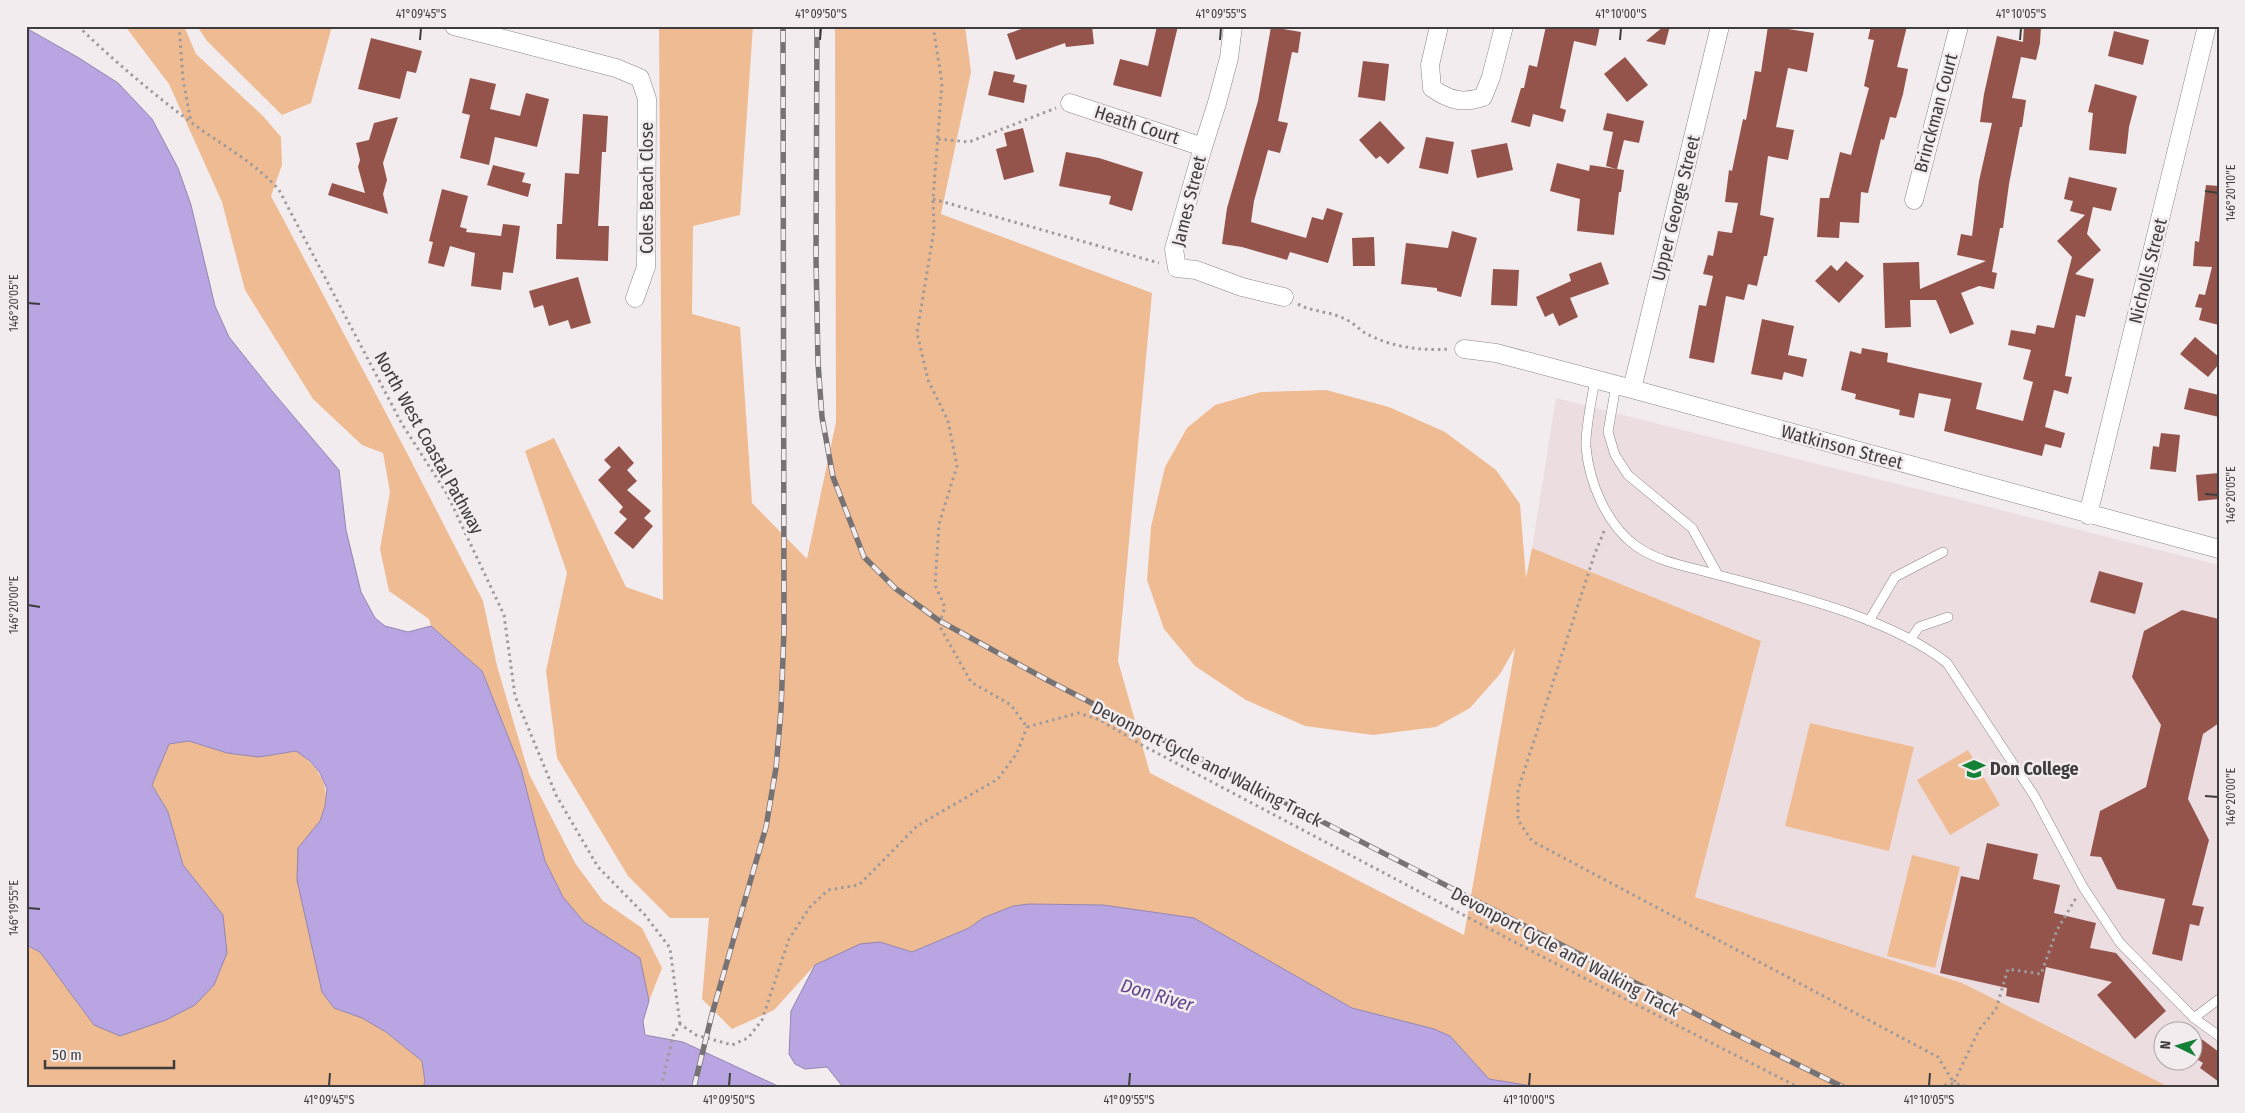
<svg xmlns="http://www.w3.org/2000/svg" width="2245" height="1113" font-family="'Fira Sans Condensed',sans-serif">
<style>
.built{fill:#ecdde1;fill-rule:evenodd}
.green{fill:#efbb93}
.water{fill:#b8a5e1;stroke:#9386b0}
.building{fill:#94544c}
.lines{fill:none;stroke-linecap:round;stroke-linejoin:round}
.service-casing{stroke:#8c8587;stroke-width:10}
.minor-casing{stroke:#8c8587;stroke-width:19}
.path{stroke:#9f9b9c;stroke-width:3;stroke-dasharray:2.5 4;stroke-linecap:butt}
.service{stroke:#fff;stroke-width:9}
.minor{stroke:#fff;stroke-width:18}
.rail-casing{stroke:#777374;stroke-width:5.5}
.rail{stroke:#f3ecee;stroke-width:4;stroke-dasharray:11;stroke-linecap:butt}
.ticks{fill:none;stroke:#3e3c3c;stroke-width:2}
.labels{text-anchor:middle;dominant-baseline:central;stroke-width:5;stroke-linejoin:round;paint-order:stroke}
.street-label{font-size:18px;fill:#3e3c3c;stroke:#f3ecee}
.poi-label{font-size:18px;font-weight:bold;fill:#3e3c3c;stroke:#f3ecee;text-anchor:start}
.water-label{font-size:19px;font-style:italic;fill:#5f448c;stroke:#f3ecee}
.neatline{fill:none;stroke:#3e3c3c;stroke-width:2}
.ticks-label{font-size:12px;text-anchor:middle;fill:#3e3c3c}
</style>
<rect width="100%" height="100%" fill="#f3ecee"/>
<path class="built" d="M 1556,398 L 2219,565 L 2219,1087 L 2152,1087 L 1695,897 L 1761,641 L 1532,548 ZM 2162,1030 L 2192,1030 L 2192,1060 L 2162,1060 Z"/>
<path class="green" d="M 125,26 L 184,26 L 196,54 L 263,116 L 281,137 L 282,165 L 271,196 L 407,453 L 483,601 L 497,666 L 529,774 L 575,863 L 603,901 L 642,928 L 662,968 L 649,1001 L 639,958 L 584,922 L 563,897 L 545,861 L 521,769 L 482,671 L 431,626 L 429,619 L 389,591 L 380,549 L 390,492 L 383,453 L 362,445 L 313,399 L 245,290 L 222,202 L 169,84 Z
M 197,26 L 332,26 L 311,103 L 282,115 L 207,41 Z
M 659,26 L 753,26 L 740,215 L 693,226 L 692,314 L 740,327 L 752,503 L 807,559 L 836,422 L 835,26 L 965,26 L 971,72 L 941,214 L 1152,293 L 1118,661 L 1150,773 L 1464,935 L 1515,648 L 1500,674 L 1470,708 L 1436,727 L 1373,735 L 1305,726 L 1246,700 L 1195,666 L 1164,629 L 1147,580 L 1151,527 L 1165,467 L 1187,428 L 1215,405 L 1261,392 L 1326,390 L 1389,407 L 1445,432 L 1496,470 L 1520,504 L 1526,578 L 1532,548 L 1761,641 L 1695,897 L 1962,983 L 2169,1087 L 1538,1087 L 1489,1079 L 1450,1036 L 1434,1029 L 1352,1008 L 1194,918 L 1103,905 L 1029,904 L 983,918 L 969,928 L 912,952 L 880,942 L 815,965 L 774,1010 L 732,1029 L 702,999 L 709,918 L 670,918 L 628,876 L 557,758 L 546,671 L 567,573 L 525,451 L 554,438 L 626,587 L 663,600 Z
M 1810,723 L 1914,747 L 1889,851 L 1785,826 Z
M 189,741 L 227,753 L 259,757 L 296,751 C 320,767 335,791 320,820 C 315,830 305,839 298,848 L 322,992 L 334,1008 L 362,1018 L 386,1032 L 422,1061 L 425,1083 L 423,1087 L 26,1087 L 26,946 L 40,952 L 94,1025 L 223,915 L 183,865 L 168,812 L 152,785 L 169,744 Z
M 1968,750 L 2000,805 L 1950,835 L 1917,780 Z
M 1912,855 L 1960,867 L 1935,968 L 1887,956 Z"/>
<path class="water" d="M 26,28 L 79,58 L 118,83 L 152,119 L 178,168 L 191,205 L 215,306 L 229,337 L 272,391 L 339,470 L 346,530 L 361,592 L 375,618 L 385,626 L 408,632 L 431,626 L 482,671 L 521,769 L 545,861 L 563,897 L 584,922 L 640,958 L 649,1001 L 643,1021 L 645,1035 L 683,1042 L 780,1087 L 423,1087 L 425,1082 L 422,1061 L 386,1032 L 362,1018 L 334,1008 L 322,992 L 297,880 L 298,848 L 320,821 L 325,806 L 327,789 L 320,773 L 310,761 L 296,751 L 259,757 L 227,753 L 189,741 L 169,744 L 152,785 L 168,812 L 183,865 L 223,915 L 227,953 L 214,985 L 195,1005 L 166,1020 L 120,1036 L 94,1025 L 40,952 L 26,945 Z
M 1029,904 L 1103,905 L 1194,918 L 1352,1008 L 1434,1029 L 1450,1036 L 1489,1079 L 1538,1087 L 843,1087 L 827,1067 L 805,1069 L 795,1064 L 789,1054 L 791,1011 L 815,965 L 860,944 L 880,942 L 912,952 L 969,928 L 983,918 L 1013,906 Z"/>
<path class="building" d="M 1030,26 L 1092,26 L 1094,44 L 1066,47 L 1065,43 L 1016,60 L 1007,34 Z
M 1157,26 L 1178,26 L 1161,97 L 1113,85 L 1120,59 L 1148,66 Z
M 1546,26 L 1600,26 L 1596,46 L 1574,41 L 1560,108 L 1566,110 L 1563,122 L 1533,114 L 1530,127 L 1511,122 L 1521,88 L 1524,88 L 1529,65 L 1537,67 Z
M 1664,26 L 1670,26 L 1665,45 L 1646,41 Z
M 1768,26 L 1814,33 L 1807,72 L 1788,68 L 1776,127 L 1794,130 L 1788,160 L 1768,156 L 1760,215 L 1774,218 L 1767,256 L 1764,256 L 1757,286 L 1748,284 L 1744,300 L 1726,296 L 1714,363 L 1689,358 L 1699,305 L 1706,306 L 1713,276 L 1703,274 L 1708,255 L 1713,256 L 1718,231 L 1732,233 L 1738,203 L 1725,202 L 1729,170 L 1732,171 L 1743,119 L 1746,120 L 1755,71 L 1761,72 Z
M 1871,26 L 1907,26 L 1897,67 L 1908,69 L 1903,94 L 1896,118 L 1890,117 L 1884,140 L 1881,139 L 1868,193 L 1861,192 L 1859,223 L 1840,222 L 1839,238 L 1817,237 L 1820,198 L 1829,198 L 1840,152 L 1851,155 L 1869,88 L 1864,86 L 1874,40 L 1868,39 Z
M 2024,26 L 2041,26 L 2040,43 L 2036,60 L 2021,57 L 2012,98 L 2026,100 L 2022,127 L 2020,127 L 2009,184 L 2003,228 L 2000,228 L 1992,272 L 1997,273 L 1994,289 L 1979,286 L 1961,293 L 1974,324 L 1950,334 L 1936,300 L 1910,300 L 1911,327 L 1885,328 L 1883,263 L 1919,262 L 1920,289 L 1986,261 L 1957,255 L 1961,234 L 1972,236 L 1979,181 L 1992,123 L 1980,122 L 1984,94 L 1997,36 L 2023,42 Z
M 1271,27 L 1301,32 L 1298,53 L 1292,52 L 1278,121 L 1288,123 L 1280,153 L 1268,150 L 1254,201 L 1251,222 L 1306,238 L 1312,217 L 1323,220 L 1327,208 L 1343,213 L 1328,263 L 1290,252 L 1287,260 L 1242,247 L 1222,244 L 1227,208 L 1258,101 Z
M 2114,31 L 2149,40 L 2143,65 L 2108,56 Z
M 371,38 L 422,51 L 416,73 L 407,71 L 400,99 L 358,89 Z
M 1625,57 L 1648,85 L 1627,102 L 1604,74 Z
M 1363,61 L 1389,64 L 1385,101 L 1358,97 Z
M 994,71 L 1015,75 L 1013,82 L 1027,85 L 1024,103 L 988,95 Z
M 470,78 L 496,84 L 490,109 L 520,116 L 526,93 L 549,99 L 537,147 L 495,137 L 489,165 L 460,158 L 470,115 L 462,113 Z
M 2095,84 L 2137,96 L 2129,127 L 2126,154 L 2089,150 L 2093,113 L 2088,112 Z
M 1607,113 L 1644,121 L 1639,143 L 1624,140 L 1617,169 L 1624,170 L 1621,192 L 1619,192 L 1614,235 L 1577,231 L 1580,199 L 1550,191 L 1557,163 L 1589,171 L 1590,165 L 1616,169 L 1606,166 L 1613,132 L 1603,130 Z
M 583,114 L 608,116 L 606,152 L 602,152 L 598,226 L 609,226 L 608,261 L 556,259 L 557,224 L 562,224 L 565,173 L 579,174 Z
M 398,117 L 383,163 L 387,180 L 383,194 L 388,214 L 328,195 L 332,183 L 365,193 L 358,167 L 360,160 L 356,143 L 369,140 L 374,123 Z
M 1380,121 L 1405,148 L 1388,164 L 1380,156 L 1376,159 L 1359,140 Z
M 1023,128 L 1034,172 L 1004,180 L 996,149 L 1007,146 L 1004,133 Z
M 1426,137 L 1454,142 L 1448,174 L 1419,168 Z
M 1507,143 L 1513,170 L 1477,178 L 1471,150 Z
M 1066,152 L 1099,158 L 1143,172 L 1132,211 L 1109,204 L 1111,196 L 1059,186 Z
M 493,165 L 525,173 L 522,182 L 531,184 L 528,197 L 487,185 Z
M 2069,177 L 2117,188 L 2111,211 L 2093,207 L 2087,234 L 2101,250 L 2075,274 L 2094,279 L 2085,317 L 2076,315 L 2065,376 L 2072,377 L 2068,394 L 2054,390 L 2045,427 L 2065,433 L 2061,448 L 2045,444 L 2042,456 L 1944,431 L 1951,399 L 1919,393 L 1914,418 L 1899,415 L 1900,410 L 1855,399 L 1856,394 L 1841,390 L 1850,351 L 1861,354 L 1862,348 L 1888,353 L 1887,362 L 1982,383 L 1976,409 L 2023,421 L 2033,382 L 2023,379 L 2031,350 L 2008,345 L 2011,330 L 2035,334 L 2037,325 L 2054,328 L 2072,257 L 2057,241 L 2085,215 L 2070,211 L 2073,201 L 2064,199 Z
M 2206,185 L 2219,186 L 2219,325 L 2199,320 L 2202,308 L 2195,307 L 2199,294 L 2205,295 L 2212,267 L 2193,266 L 2195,241 L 2199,242 Z
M 442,189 L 468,196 L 460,227 L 467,229 L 466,232 L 501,236 L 503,224 L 520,226 L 513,273 L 503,272 L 501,290 L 471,286 L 475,253 L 450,246 L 444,267 L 428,263 L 433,242 L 429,241 Z
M 1452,231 L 1477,238 L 1461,297 L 1437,291 L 1437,288 L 1401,284 L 1406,243 L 1448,248 Z
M 1374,237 L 1375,266 L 1353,266 L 1352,238 Z
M 1846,261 L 1864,276 L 1839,303 L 1815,281 L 1831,265 L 1837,271 Z
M 1601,262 L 1609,284 L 1570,298 L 1578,317 L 1559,326 L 1553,313 L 1545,317 L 1536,297 L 1571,281 L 1569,274 Z
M 1493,269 L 1519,270 L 1517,306 L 1491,305 Z
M 578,277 L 591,323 L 571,329 L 568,320 L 549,326 L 543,305 L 534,308 L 529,291 Z
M 1762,319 L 1794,326 L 1788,355 L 1807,359 L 1803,377 L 1784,372 L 1782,380 L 1751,374 Z
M 2195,337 L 2219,357 L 2219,364 L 2208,377 L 2180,354 Z
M 2189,388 L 2219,395 L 2219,417 L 2184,409 Z
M 2161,433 L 2180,435 L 2176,472 L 2150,469 L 2153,446 L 2159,447 Z
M 619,446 L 634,463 L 627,470 L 637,481 L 627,490 L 651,511 L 644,518 L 653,526 L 633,549 L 614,533 L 627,519 L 619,512 L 623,507 L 598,480 L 611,467 L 604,460 Z
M 2219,473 L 2219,499 L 2198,501 L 2196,475 Z
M 2099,571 L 2143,583 L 2135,614 L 2090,602 Z
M 2182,610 L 2219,619 L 2219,723 L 2203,734 L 2188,799 L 2209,840 L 2192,905 L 2204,907 L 2199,926 L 2190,924 L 2182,961 L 2152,954 L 2165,899 L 2117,889 L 2101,857 L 2090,856 L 2100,811 L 2146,787 L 2161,725 L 2132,677 L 2144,631 Z
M 1987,843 L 2038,854 L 2033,879 L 2060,885 L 2054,913 L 2096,923 L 2090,948 L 2116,953 L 2166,1011 L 2135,1039 L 2097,995 L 2112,982 L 2046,967 L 2039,1003 L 2006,996 L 2007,988 L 1940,973 L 1961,876 L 1979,880 Z
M 2192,1032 L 2219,1052 L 2219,1082 L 2200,1068 L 2203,1063 L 2192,1056 Z"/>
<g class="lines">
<defs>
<path id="service" d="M 1595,379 C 1592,399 1585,429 1586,447 C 1589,483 1607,525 1636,546 C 1660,563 1691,567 1718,575 C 1789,594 1889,617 1947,663 L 2035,797 L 2083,887 L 2120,943 L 2194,1018 L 2219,1036
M 1616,385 L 1608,432 L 1615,455 L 1628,475 L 1692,528 L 1718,575
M 1869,621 L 1895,577 L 1943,552
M 1910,640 L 1919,627 L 1948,617
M 2194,1018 L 2219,999"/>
<path id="minor" d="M 454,26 L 616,68 L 640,78 L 647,99 L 646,267 L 635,298
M 1233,26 L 1229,58 L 1217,103 L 1203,147 L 1174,249 L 1177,268 L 1196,270 L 1242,287 L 1284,297
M 1439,26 L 1430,65 L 1432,88 C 1449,100 1462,104 1483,97 L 1491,77 L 1504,26
M 1070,103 L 1203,147
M 1914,200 L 1959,26
M 1464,349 L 1496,353 L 1632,389 L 2219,549
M 1632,389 L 1720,26
M 2088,515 L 2207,26"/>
</defs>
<use href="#service" class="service-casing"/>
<use href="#minor" class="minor-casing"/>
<path class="path" d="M 78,26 C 114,61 152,93 192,123 C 221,145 255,162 279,190 L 402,424 L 447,494 L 504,615 L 515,696 L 556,795 L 598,867 L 645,915 L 670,948 L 680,1024
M 179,26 L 183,79 L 191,122
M 933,26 L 942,83 L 933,199 L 934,230 L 917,333 L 928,380 L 948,421 L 957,466 L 939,524 L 935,585 L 945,607 L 939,625 L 971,682 L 1011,705 L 1027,727
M 938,139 L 969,142 L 1056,108
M 933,199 L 1159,263
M 1298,304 C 1312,312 1328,311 1343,318 C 1351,321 1358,328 1365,333 C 1391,347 1420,351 1449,349
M 1604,531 L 1594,556 L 1518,790 L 1518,820 L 1532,841 L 1938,1057 L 1954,1083
M 1027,727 L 1078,713 L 1100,720 L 1142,745 L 1543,957 L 1798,1087
M 1954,1082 L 1979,1030 L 1996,1009 L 2008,969 L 2041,974 L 2057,930 L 2076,898
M 661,1087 L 673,1036 L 680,1024 L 696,1035 L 732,1045 L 748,1038 L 762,1020 L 789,939 L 810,907 L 828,890 L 859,885 L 917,826 L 998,779 L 1017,753 L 1027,727
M 1938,1087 L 1954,1083 L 1968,1087"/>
<use href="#service" class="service"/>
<use href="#minor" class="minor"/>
<defs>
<path id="rail" d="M 817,26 L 816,258 L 818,363 L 822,417 L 833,477 L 864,557 L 895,588 L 938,620 L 1049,681 L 1729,1031 L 1843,1087
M 694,1087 L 712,1014 L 766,827 L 776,768 L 781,710 L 784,630 L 783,26"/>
</defs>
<use href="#rail" class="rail-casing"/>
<use href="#rail" class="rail"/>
</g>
<path class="ticks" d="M 420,40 L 421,28M 820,40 L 821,28M 1220,40 L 1221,28M 1620,40 L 1621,28M 2020,40 L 2021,28M 2205,191 L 2218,193M 28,303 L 40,304M 2205,494 L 2218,495M 28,605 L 40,607M 2205,796 L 2218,797M 28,908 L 40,909M 329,1086 L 330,1073M 729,1086 L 730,1073M 1129,1086 L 1130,1073M 1529,1086 L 1530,1073M 1929,1086 L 1930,1073"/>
<defs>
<symbol id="school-bare" viewBox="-9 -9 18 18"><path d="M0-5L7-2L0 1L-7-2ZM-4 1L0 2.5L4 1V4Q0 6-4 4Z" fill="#148137" stroke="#f3ecee" stroke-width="2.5" paint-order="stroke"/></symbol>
</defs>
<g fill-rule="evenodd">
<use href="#school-bare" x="1958" y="753" width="32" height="32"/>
</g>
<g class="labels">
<g class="street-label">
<text transform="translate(1936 113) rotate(-75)">Brinckman Court</text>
<text transform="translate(1137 125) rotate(18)">Heath Court</text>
<text transform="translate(647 188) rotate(-90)">Coles Beach Close</text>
<text transform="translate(1189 201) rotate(-76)">James Street</text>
<text transform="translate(1676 208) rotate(-76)">Upper George Street</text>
<text transform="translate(2148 271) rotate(-76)">Nicholls Street</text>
<text transform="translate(429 443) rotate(61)">North West Coastal Pathway</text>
<text transform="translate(1842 447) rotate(15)">Watkinson Street</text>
<text transform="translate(1207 764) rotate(27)">Devonport Cycle and Walking Track</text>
<text transform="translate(1565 952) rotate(28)">Devonport Cycle and Walking Track</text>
</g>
<g class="poi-label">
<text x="1990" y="769">Don College</text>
</g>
<g class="water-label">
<text transform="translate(1157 995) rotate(16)">Don River</text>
</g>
</g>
<rect width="2245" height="1113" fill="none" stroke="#f3ecee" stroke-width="55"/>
<g transform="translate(2178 1046) rotate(275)"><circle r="24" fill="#f3ecee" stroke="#aba6a7"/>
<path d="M0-4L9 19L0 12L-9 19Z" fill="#148137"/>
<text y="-8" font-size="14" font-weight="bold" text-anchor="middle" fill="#3e3c3c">N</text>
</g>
<path d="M45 1060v8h129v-8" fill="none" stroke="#3e3c3c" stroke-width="2.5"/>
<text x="52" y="1060" font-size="15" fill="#3e3c3c" stroke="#f3ecee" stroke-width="4" paint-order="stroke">50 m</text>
<rect x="28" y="28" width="2190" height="1058" class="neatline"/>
<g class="ticks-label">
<text x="421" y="18">41°09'45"S</text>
<text x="821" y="18">41°09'50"S</text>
<text x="1221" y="18">41°09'55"S</text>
<text x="1621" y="18">41°10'00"S</text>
<text x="2021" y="18">41°10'05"S</text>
<text transform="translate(2231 193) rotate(-90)" y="4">146°20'10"E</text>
<text transform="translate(14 303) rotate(-90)" y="4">146°20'05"E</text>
<text transform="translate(2231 495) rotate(-90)" y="4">146°20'05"E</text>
<text transform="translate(14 605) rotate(-90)" y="4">146°20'00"E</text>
<text transform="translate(2231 797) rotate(-90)" y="4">146°20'00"E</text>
<text transform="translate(14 908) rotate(-90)" y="4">146°19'55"E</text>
<text x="329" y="1104">41°09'45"S</text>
<text x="729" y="1104">41°09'50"S</text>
<text x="1129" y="1104">41°09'55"S</text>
<text x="1529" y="1104">41°10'00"S</text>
<text x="1929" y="1104">41°10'05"S</text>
</g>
</svg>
